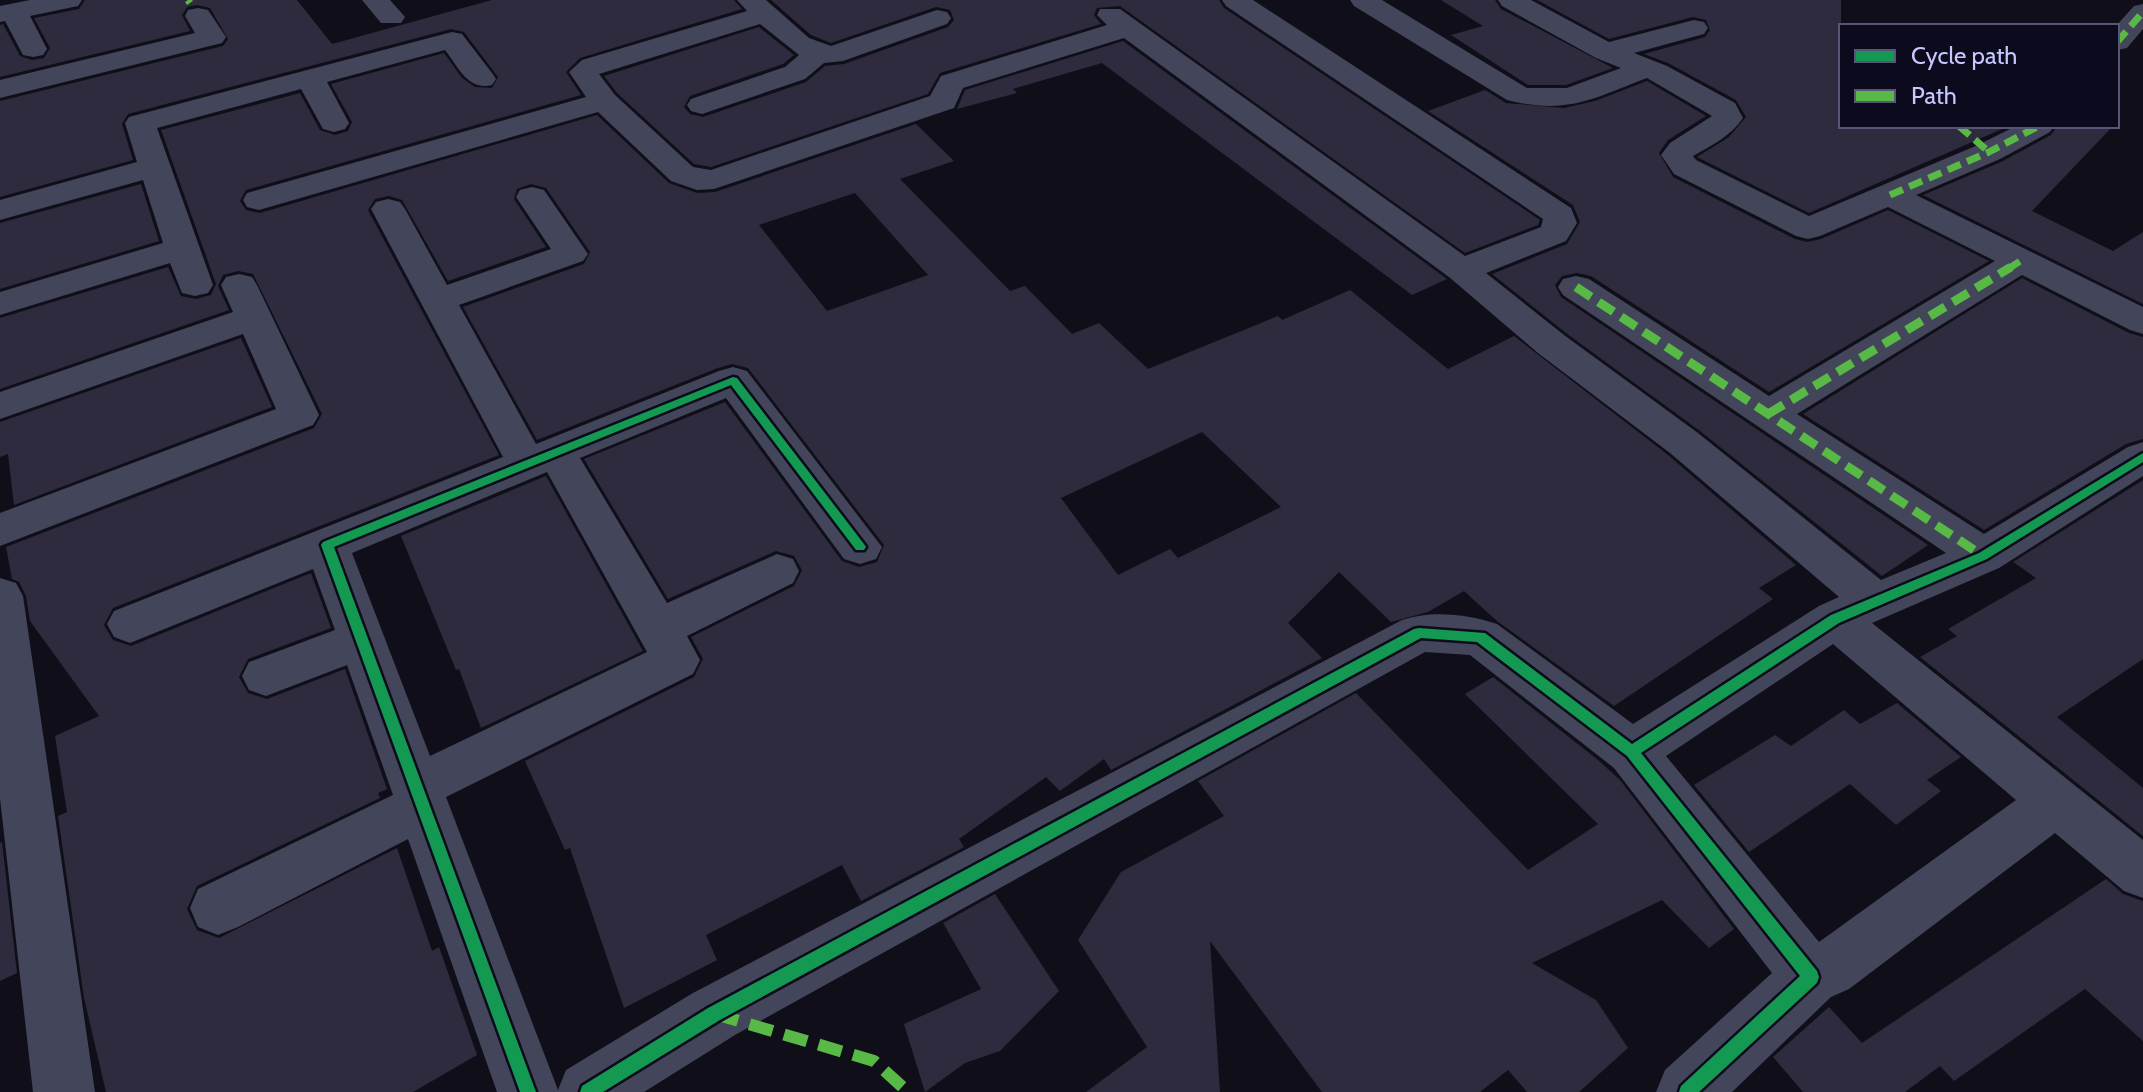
<svg xmlns="http://www.w3.org/2000/svg" width="2143" height="1092" font-family="Cabin,sans-serif">
<style>
.building{fill:#2d2b3d;fill-rule:evenodd}
.lines{fill:none;stroke-linecap:round;stroke-linejoin:round}
.minor{fill:#43455a;fill-rule:evenodd}
.quiet-far2{stroke:#58b947;stroke-width:7;stroke-dasharray:14 7;stroke-linecap:butt}
.quiet-far1{stroke:#58b947;stroke-width:9;stroke-dasharray:18 9;stroke-linecap:butt}
.quiet{stroke:#58b947;stroke-width:12;stroke-dasharray:24 12;stroke-linecap:butt}
.cycleway-casing{stroke:#0c0b1d;stroke-width:5}
.cycleway{fill:#139951;fill-rule:evenodd}
</style>
<rect width="100%" height="100%" fill="#100f19"/>
<path class="building" d="M 85,0 L 297,0 L 332,44 L 492,0 L 734,0 L 742,9 L 580,58 L 566,72 L 581,95 L 246,190 L 240,201 L 246,210 L 260,213 L 597,115 L 669,183 L 697,193 L 715,192 L 916,124 L 954,161 L 900,179 L 1010,291 L 1025,286 L 1072,334 L 1099,323 L 1148,369 L 1278,316 L 1282,320 L 1350,290 L 1448,369 L 1514,336 L 1668,455 L 1796,565 L 1759,588 L 1773,599 L 1614,706 L 1497,621 L 1464,591 L 1428,612 L 1391,622 L 1339,572 L 1288,623 L 1322,658 L 1111,770 L 1104,759 L 1060,791 L 1046,777 L 959,839 L 964,847 L 861,901 L 842,865 L 706,935 L 717,960 L 624,1008 L 570,848 L 565,850 L 525,761 L 694,677 L 703,659 L 691,637 L 794,586 L 802,570 L 794,556 L 776,551 L 668,599 L 584,459 L 725,402 L 842,561 L 859,567 L 877,562 L 884,545 L 748,368 L 732,364 L 718,368 L 537,440 L 463,307 L 584,264 L 590,252 L 546,188 L 531,184 L 517,189 L 514,199 L 546,247 L 448,281 L 402,200 L 389,196 L 375,199 L 368,210 L 499,455 L 113,608 L 104,625 L 113,640 L 131,646 L 311,573 L 331,628 L 248,659 L 239,677 L 248,693 L 267,699 L 345,669 L 387,789 L 378,793 L 380,798 L 197,886 L 187,909 L 197,930 L 219,938 L 397,848 L 432,951 L 439,947 L 477,1055 L 413,1092 L 106,1092 L 84,998 L 58,816 L 67,812 L 55,736 L 99,716 L 30,621 L 26,596 L 19,582 L 12,579 L 6,547 L 314,428 L 322,414 L 253,274 L 238,271 L 223,275 L 218,286 L 229,310 L 0,389 L 0,318 L 168,267 L 181,296 L 196,299 L 211,295 L 216,284 L 161,130 L 300,93 L 320,130 L 335,135 L 348,131 L 352,122 L 331,84 L 444,53 L 462,78 L 475,87 L 492,88 L 498,77 L 464,32 L 451,29 L 128,114 L 122,124 L 133,160 L 0,197 L 0,101 L 223,46 L 228,39 L 210,8 L 197,5 L 187,7 L 182,15 L 190,31 L 0,77 L 0,25 L 3,24 L 20,56 L 32,60 L 44,58 L 50,48 L 34,18 L 79,9 ZM 855,193 L 928,275 L 827,311 L 759,225 ZM 1202,432 L 1281,507 L 1178,558 L 1170,549 L 1118,575 L 1061,498 Z
M 771,0 L 1219,0 L 1224,8 L 1540,220 L 1538,225 L 1465,253 L 1120,6 L 1097,8 L 1094,15 L 1101,24 L 940,73 L 928,94 L 711,167 L 694,164 L 617,93 L 604,76 L 759,27 L 794,55 L 783,64 L 690,96 L 684,107 L 690,114 L 703,117 L 806,82 L 825,66 L 844,64 L 948,27 L 954,20 L 950,10 L 936,7 L 831,43 L 811,35 Z
M 1441,0 L 1495,0 L 1501,9 L 1613,68 L 1566,85 L 1528,85 L 1451,35 L 1483,26 Z
M 1537,0 L 1841,0 L 1841,126 L 2009,126 L 1809,213 L 1697,157 L 1729,137 L 1746,117 L 1736,100 L 1668,63 L 1644,54 L 1705,37 L 1710,30 L 1706,20 L 1693,17 L 1609,39 Z
M 1123,41 L 1447,279 L 1412,295 L 1102,63 L 1013,89 L 1017,93 L 957,109 L 965,90 Z
M 1647,81 L 1706,116 L 1668,140 L 1659,153 L 1673,177 L 1795,239 L 1807,242 L 1821,239 L 1888,210 L 1989,261 L 1769,392 L 1591,276 L 1577,273 L 1562,276 L 1555,285 L 1561,297 L 1928,545 L 1882,576 L 1700,431 L 1566,333 L 1492,274 L 1567,244 L 1580,222 L 1573,205 L 1428,111 L 1485,90 L 1506,103 L 1564,108 L 1595,101 Z
M 2057,126 L 2113,126 L 2032,211 L 2113,251 L 2143,232 L 2143,304 L 1923,195 L 2001,162 L 2051,135 Z
M 141,184 L 159,241 L 0,289 L 0,223 Z
M 2022,278 L 2129,333 L 2143,337 L 2143,439 L 2126,444 L 1984,530 L 1803,414 Z
M 241,338 L 272,407 L 14,505 L 8,454 L 0,457 L 0,422 Z
M 546,476 L 643,651 L 481,728 L 459,669 L 456,670 L 401,536 Z
M 2143,480 L 2143,659 L 2057,717 L 2143,788 L 2143,836 L 1920,657 L 1957,636 L 1948,629 L 2036,578 L 2013,562 Z
M 1493,677 L 1598,760 L 1620,780 L 1734,929 L 1709,948 L 1662,900 L 1532,963 L 1596,1000 L 1628,1048 L 1579,1092 L 1527,1092 L 1508,1070 L 1480,1092 L 1322,1092 L 1210,941 L 1220,1092 L 1086,1092 L 1147,1047 L 1078,940 L 1121,872 L 1224,816 L 1198,781 L 1356,693 L 1528,870 L 1598,824 L 1465,694 Z
M 1897,703 L 1961,757 L 1927,780 L 1941,791 L 1896,825 L 1850,784 L 1749,852 L 1694,785 L 1775,735 L 1791,746 L 1844,710 L 1860,724 Z
M 2,842 L 17,973 L 0,981 L 0,843 Z
M 2106,879 L 2123,894 L 2143,901 L 2143,1041 L 2085,989 L 1954,1081 L 1940,1066 L 1905,1092 L 1803,1092 L 1773,1057 L 1829,1007 L 1862,1043 Z
M 995,894 L 1059,991 L 1000,1051 L 965,1063 L 925,1092 L 904,1024 L 981,989 L 943,923 Z"/>
<g class="lines">
<path class="minor" d="M 30,0 L 82,0 L 78,6 L 30,16 L 47,49 L 43,55 L 33,57 L 23,55 L 5,21 L 0,22 L 0,6 Z
M 362,0 L 390,0 L 405,17 L 401,23 L 381,23 Z
M 737,0 L 766,0 L 809,38 L 831,46 L 937,10 L 947,12 L 951,18 L 947,24 L 843,61 L 824,63 L 805,79 L 702,114 L 691,111 L 687,105 L 691,99 L 785,67 L 799,55 L 760,24 L 599,74 L 615,95 L 693,167 L 711,170 L 930,96 L 941,76 L 1107,25 L 1097,15 L 1100,9 L 1120,9 L 1465,256 L 1541,227 L 1543,219 L 1226,6 L 1222,0 L 1253,0 L 1571,208 L 1577,223 L 1566,241 L 1486,273 L 1564,335 L 1698,433 L 1881,580 L 1946,553 L 1563,295 L 1558,287 L 1563,279 L 1576,276 L 1589,279 L 1769,396 L 1995,261 L 1888,207 L 1820,236 L 1808,239 L 1796,236 L 1674,174 L 1661,155 L 1670,143 L 1712,116 L 1647,78 C 1592,99 1567,115 1507,100 L 1354,6 L 1350,0 L 1382,0 L 1527,88 L 1567,88 L 1621,68 L 1596,58 L 1502,6 L 1498,0 L 1531,0 L 1609,42 L 1694,20 L 1704,22 L 1708,28 L 1704,34 L 1634,53 L 1667,66 L 1735,103 L 1743,118 C 1731,136 1712,145 1693,156 L 1696,160 L 1809,216 L 1978,145 L 2016,126 L 2054,126 L 2050,132 L 2000,159 L 1916,195 L 2143,307 L 2143,334 L 2130,330 L 2022,275 L 1797,414 L 1984,534 L 2128,447 L 2143,442 L 2143,476 L 1999,568 L 1872,623 L 2143,840 L 2143,898 L 2124,891 L 2055,833 L 1849,989 L 1831,997 L 1732,1092 L 1656,1092 L 1665,1070 L 1772,973 L 1614,768 L 1470,655 L 1425,652 L 735,1035 L 644,1092 L 497,1092 L 408,839 L 238,927 L 218,935 L 198,927 L 190,908 L 198,889 L 393,795 L 347,665 L 266,696 L 249,690 L 242,676 L 249,662 L 335,630 L 313,569 L 130,643 L 114,637 L 107,624 L 114,611 L 503,457 L 371,209 L 376,202 L 388,199 L 400,202 L 405,209 L 447,285 L 551,249 L 516,197 L 520,190 L 532,187 L 544,190 L 588,254 L 583,261 L 459,305 L 536,444 L 719,371 L 733,367 L 747,371 L 882,547 L 876,559 L 860,564 L 844,559 L 726,398 L 580,458 L 667,603 L 777,554 L 793,559 L 799,571 L 793,583 L 687,636 L 700,660 L 693,674 L 446,797 L 558,1090 L 566,1070 L 693,993 L 1402,620 C 1431,610 1468,614 1497,624 L 1633,724 L 1819,606 L 1839,597 L 1670,453 L 1538,353 L 1449,277 L 1124,38 L 963,88 L 954,108 L 714,189 L 697,190 L 671,181 L 598,112 L 259,210 L 247,207 L 243,200 L 247,193 L 586,97 L 569,72 L 582,60 L 747,11 ZM 547,472 L 647,652 L 430,756 L 352,553 ZM 1833,644 L 2016,800 L 1819,942 L 1666,756 Z
M 2143,4 L 2143,29 L 2127,48 L 2117,50 L 2116,26 L 2134,6 Z
M 198,8 L 208,10 L 226,37 L 222,43 L 0,98 L 0,80 L 195,33 L 185,16 L 188,10 Z
M 452,32 L 462,34 L 492,73 L 496,79 L 492,85 C 468,91 459,68 445,50 L 327,82 L 349,123 L 345,129 L 334,132 L 323,129 L 301,89 L 157,128 L 213,285 L 208,293 L 195,296 L 182,293 L 170,263 L 0,315 L 0,292 L 163,243 L 143,180 L 0,220 L 0,200 L 137,162 L 125,123 L 129,117 Z
M 239,274 L 252,277 L 257,285 L 319,415 L 313,425 L 0,546 L 0,513 L 276,409 L 243,334 L 0,419 L 0,392 L 233,312 L 221,285 L 226,277 Z
M 0,578 L 16,583 L 23,596 L 95,1092 L 33,1092 L 0,798 Z"/>
<path class="quiet-far2" d="M 188,0 L 190,3
M 2117,42 L 2143,12
M 1959,126 L 1989,152
M 1890,195 L 1989,152 L 2039,126
M 2008,269 L 2022,260"/>
<path class="quiet-far1" d="M 1576,287 L 1983,556
M 1768,414 L 2011,267"/>
<path class="quiet" d="M 715,1014 L 874,1061 L 908,1092"/>
<defs>
<path id="cycleway" d="M 733,377 L 737,378 L 864,544 L 866,547 L 864,550 L 856,550 L 731,385 L 334,547 L 536,1092 L 520,1092 L 321,545 L 323,542 Z
M 2143,453 L 2143,462 L 1987,559 L 1839,623 L 1641,753 L 1817,971 L 1819,977 L 1817,983 L 1699,1092 L 1679,1092 L 1681,1086 L 1800,976 L 1627,756 L 1477,642 L 1421,638 L 720,1020 L 603,1092 L 580,1092 L 582,1086 L 708,1008 L 1414,629 L 1419,628 L 1485,633 L 1632,744 L 1831,615 L 1979,553 Z"/>
</defs>
<use href="#cycleway" class="cycleway-casing"/>
<use href="#cycleway" class="cycleway"/>
</g>
<rect x="1839" y="24" width="280" height="104" fill="#0c0b1d" stroke="#575677" stroke-width="2"/>
<rect x="1855" y="50" width="40" height="12" fill="#139951" stroke="#575677" stroke-width="2"/>
<text x="1911" y="64" font-size="24" fill="#c7c7ff">Cycle path</text>
<rect x="1855" y="90" width="40" height="12" fill="#58b947" stroke="#575677" stroke-width="2"/>
<text x="1911" y="104" font-size="24" fill="#c7c7ff">Path</text>
</svg>
